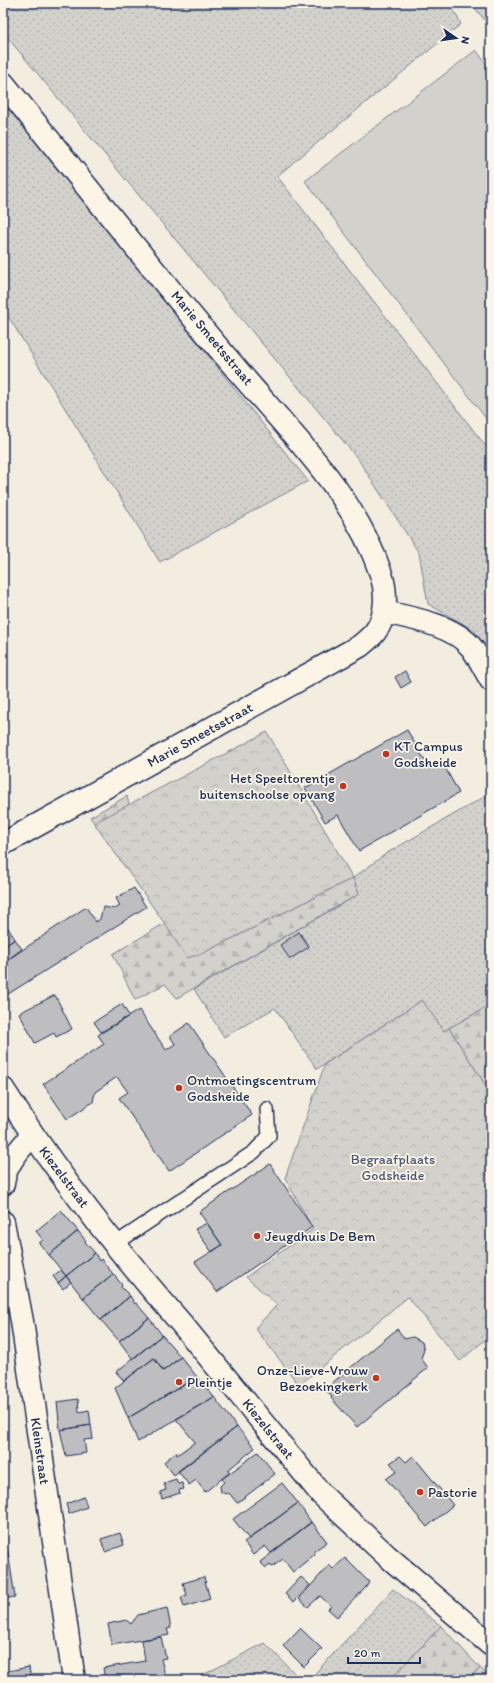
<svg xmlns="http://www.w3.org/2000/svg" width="494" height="1683" font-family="Itim,sans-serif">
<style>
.grass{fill:url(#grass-dots);stroke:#778095}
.forest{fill:url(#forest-firs);stroke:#778095}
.park{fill:url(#park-crowns);stroke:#778095}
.pitch{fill:#d3d1cc;stroke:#778095}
.building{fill:#bebec0;stroke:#1b2f5e}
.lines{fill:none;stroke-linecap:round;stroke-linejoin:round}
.service-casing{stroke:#1b2f5e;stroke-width:16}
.minor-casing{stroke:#1b2f5e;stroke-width:25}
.service{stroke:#fcf5e5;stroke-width:13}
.minor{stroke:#fcf5e5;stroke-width:22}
.poi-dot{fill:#c8321e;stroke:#fcf5e5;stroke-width:1.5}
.labels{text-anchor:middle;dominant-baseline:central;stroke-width:3.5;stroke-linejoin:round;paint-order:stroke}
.street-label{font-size:14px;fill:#1b2f5e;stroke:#fcf5e5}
.poi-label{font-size:14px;fill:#1b2f5e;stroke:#fcf5e5;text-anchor:start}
.park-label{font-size:14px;fill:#49587a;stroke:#fcf5e5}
</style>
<defs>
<pattern id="grass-dots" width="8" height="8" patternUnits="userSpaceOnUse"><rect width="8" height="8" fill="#d3d1cc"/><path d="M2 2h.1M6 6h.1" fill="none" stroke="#b5b4b2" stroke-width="1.8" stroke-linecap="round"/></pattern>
<pattern id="forest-firs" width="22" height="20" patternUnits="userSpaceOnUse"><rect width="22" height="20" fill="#d3d1cc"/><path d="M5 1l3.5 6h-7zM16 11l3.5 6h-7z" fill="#b5b4b2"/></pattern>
<pattern id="park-crowns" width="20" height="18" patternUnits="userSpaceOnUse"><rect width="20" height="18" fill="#d3d1cc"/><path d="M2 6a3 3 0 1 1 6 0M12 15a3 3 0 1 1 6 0" fill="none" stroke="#b5b4b2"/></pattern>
</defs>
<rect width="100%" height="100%" fill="#f3ede0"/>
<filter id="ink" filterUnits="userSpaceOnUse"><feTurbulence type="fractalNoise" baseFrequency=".025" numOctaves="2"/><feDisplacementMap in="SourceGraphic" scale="8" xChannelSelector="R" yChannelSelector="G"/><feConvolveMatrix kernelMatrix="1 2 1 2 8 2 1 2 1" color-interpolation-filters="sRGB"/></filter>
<g filter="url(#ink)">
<path class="grass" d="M 3,3 L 450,3 L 461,24 L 277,176 L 491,453 L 491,659 L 474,630 L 428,604 L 419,553 L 358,459 L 3,32 Z
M 3,98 L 308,481 L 160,562 L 3,308 Z
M 491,793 L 491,1005 L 444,1031 L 440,1037 L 422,1000 L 317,1069 L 275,1008 L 224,1037 L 194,989 L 359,894 L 353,878 L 387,853 Z
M 393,1589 L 441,1626 L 390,1680 L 309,1680 Z
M 265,1643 L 301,1680 L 193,1680 Z
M 480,1668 L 491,1677 L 491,1680 L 467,1680 Z"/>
<path class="forest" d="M 127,796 L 148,888 L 203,953 L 353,878 L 359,894 L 177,998 L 165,984 L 135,1000 L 113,954 L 165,923 L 90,817 Z
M 491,1005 L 491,1087 L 488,1089 L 449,1028 Z
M 441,1626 L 480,1668 L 467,1680 L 390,1680 Z"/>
<path class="park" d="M 267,732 L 353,878 L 203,953 L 187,958 L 165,924 L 94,823 Z
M 422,1000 L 444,1031 L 449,1028 L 488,1089 L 491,1087 L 491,1335 L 460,1361 L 408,1297 L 299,1385 L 255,1328 L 277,1305 L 246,1277 L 313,1229 L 285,1178 L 325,1064 Z"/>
<path class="pitch" d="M 471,3 L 491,3 L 491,29 L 491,28 Z
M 476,50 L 491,70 L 491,425 L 305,181 Z"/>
<path class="building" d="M 405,671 L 411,682 L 401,688 L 395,677 Z
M 407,730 L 430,769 L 442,762 L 459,793 L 359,851 L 338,815 L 325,822 L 305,788 Z
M 134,888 L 146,907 L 5,996 L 3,993 L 3,963 L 86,907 L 96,922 L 100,919 L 103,907 L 115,909 L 120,906 L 116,898 Z
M 3,920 L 15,939 L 3,947 Z
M 299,932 L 309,947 L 290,959 L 280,945 Z
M 15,939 L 22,949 L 3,963 L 3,947 Z
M 55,995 L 72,1029 L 56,1037 L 54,1033 L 35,1043 L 19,1013 Z
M 122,1004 L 129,1016 L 101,1032 L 94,1022 Z
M 139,1010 L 166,1050 L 175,1044 L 170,1036 L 189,1023 L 252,1115 L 169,1171 L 119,1098 L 128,1092 L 117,1077 L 95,1092 L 93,1102 L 67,1119 L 43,1084 L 104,1044 L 98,1035 Z
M 270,1164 L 312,1227 L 217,1292 L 195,1262 L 222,1245 L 199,1212 Z
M 61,1210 L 78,1231 L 49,1255 L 39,1243 L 43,1240 L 36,1231 Z
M 207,1223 L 222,1245 L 212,1252 L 195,1229 Z
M 78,1231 L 86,1241 L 85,1242 L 95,1253 L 66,1276 L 49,1255 Z
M 95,1253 L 99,1261 L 101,1259 L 113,1274 L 83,1298 L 66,1276 Z
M 61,1270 L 66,1276 L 58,1283 L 53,1276 Z
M 113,1274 L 122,1285 L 121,1287 L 130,1296 L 101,1320 L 83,1298 Z
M 66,1276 L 71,1282 L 63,1289 L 58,1283 Z
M 130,1296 L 135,1304 L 136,1303 L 149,1318 L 119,1341 L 101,1320 Z
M 149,1318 L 162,1335 L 133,1359 L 119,1341 Z
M 397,1329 L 405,1339 L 413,1337 L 422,1342 L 424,1350 L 421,1358 L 428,1368 L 357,1427 L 331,1398 L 332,1397 L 325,1389 Z
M 162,1335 L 181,1357 L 163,1371 L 154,1358 L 124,1381 L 116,1372 Z
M 181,1357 L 197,1377 L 128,1418 L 115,1388 L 154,1358 L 163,1371 Z
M 197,1377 L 214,1397 L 138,1442 L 128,1418 Z
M 214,1397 L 237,1427 L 174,1475 L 164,1462 L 176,1452 L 177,1455 L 195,1442 L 176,1419 Z
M 78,1399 L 79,1412 L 89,1410 L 91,1425 L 60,1430 L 57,1402 Z
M 91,1425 L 93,1439 L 84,1440 L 86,1453 L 66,1456 L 60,1430 Z
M 237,1427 L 255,1448 L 228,1470 L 230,1472 L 205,1492 L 196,1480 L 189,1485 L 178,1471 Z
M 258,1452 L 275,1474 L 237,1503 L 229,1493 L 226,1494 L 221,1492 L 220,1486 L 224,1482 L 222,1479 Z
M 400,1456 L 406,1462 L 413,1456 L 453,1505 L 427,1527 L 386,1479 L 397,1471 L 390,1463 Z
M 176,1479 L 178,1484 L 182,1483 L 184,1489 L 179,1490 L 180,1493 L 162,1499 L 160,1492 L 166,1490 L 164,1483 Z
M 282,1483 L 298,1503 L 249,1539 L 233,1519 Z
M 84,1497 L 87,1507 L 69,1514 L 66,1504 Z
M 298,1503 L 311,1522 L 271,1553 L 265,1546 L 253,1555 L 244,1542 Z
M 3,1520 L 15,1597 L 3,1599 Z
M 312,1522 L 327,1542 L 314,1551 L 315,1554 L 293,1572 L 283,1559 L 272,1567 L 270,1565 L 266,1568 L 260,1562 Z
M 120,1533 L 124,1545 L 105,1552 L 101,1539 Z
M 345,1558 L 369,1582 L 367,1586 L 337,1617 L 328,1609 L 331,1606 L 320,1596 L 308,1607 L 299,1599 L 329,1565 L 333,1569 Z
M 204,1577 L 210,1599 L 184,1607 L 181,1597 L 187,1595 L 183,1583 Z
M 301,1577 L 310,1585 L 294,1602 L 285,1594 Z
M 167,1608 L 171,1628 L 167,1629 L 169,1635 L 112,1645 L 108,1624 L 126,1620 L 131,1624 L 138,1615 Z
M 300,1628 L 322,1649 L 304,1667 L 283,1646 Z
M 161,1637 L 166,1658 L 161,1659 L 165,1675 L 152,1680 L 105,1680 L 103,1668 L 145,1661 L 142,1640 Z
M 29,1667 L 31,1680 L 3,1680 L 3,1672 Z"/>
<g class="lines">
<defs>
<path id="service" d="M 115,1244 L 254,1152 L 269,1136 L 267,1109"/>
<path id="minor" d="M 3,83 C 80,177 154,273 233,365 C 288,431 353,491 381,574 C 387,592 387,617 375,632 C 371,637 365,642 360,646 L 3,844
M 384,612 C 411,618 454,625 472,648 C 479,658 485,670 491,680
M 3,1089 C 55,1171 116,1249 181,1323 L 322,1495 L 386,1555 L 491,1645
M 3,1184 C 5,1164 20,1149 32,1135
M 3,1222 L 22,1321 L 74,1680"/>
</defs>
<use href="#service" class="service-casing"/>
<use href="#minor" class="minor-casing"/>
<use href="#service" class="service"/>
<use href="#minor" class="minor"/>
</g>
</g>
<g class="poi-dot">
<circle cx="386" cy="754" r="4"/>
<circle cx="343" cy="786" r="4"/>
<circle cx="179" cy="1088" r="4"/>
<circle cx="257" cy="1236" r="4"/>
<circle cx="376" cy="1378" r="4"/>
<circle cx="179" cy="1382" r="4"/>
<circle cx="420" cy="1492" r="4"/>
</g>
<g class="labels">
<g class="street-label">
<text transform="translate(212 338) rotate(50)">Marie Smeetsstraat</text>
<text transform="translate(200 735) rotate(-29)">Marie Smeetsstraat</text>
<text transform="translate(64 1177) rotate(53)">Kiezelstraat</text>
<text transform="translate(268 1429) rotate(51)">Kiezelstraat</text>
<text transform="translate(40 1451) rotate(82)">Kleinstraat</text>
</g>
<g class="poi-label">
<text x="394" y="746">KT Campus<tspan x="394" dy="16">Godsheide</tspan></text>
<text x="335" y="778" text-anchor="end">Het Speeltorentje<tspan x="335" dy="16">buitenschoolse opvang</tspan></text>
<text x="187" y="1080">Ontmoetingscentrum<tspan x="187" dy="16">Godsheide</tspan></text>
<text x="265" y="1236">Jeugdhuis De Bem</text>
<text x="368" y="1370" text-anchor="end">Onze-Lieve-Vrouw<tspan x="368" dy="16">Bezoekingkerk</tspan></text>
<text x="187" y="1382">Pleintje</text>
<text x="428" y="1492">Pastorie</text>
</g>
<g class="park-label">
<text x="393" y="1159">Begraafplaats<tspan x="393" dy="16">Godsheide</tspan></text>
</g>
</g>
<rect width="494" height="1683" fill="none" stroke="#fcf5e5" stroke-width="16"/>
<rect x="8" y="8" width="478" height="1667" fill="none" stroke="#1b2f5e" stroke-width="1.5" filter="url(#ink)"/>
<g transform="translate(456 38) rotate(103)" stroke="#fcf5e5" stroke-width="3" paint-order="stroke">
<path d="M0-3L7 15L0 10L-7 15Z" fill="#1b2f5e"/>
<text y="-6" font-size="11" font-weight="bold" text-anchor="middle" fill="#1b2f5e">N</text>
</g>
<path d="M348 1657v6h72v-6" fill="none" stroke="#1b2f5e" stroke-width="2"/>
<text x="354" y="1657" font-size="12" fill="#1b2f5e" stroke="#fcf5e5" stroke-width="3" paint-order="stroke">20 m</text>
</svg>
